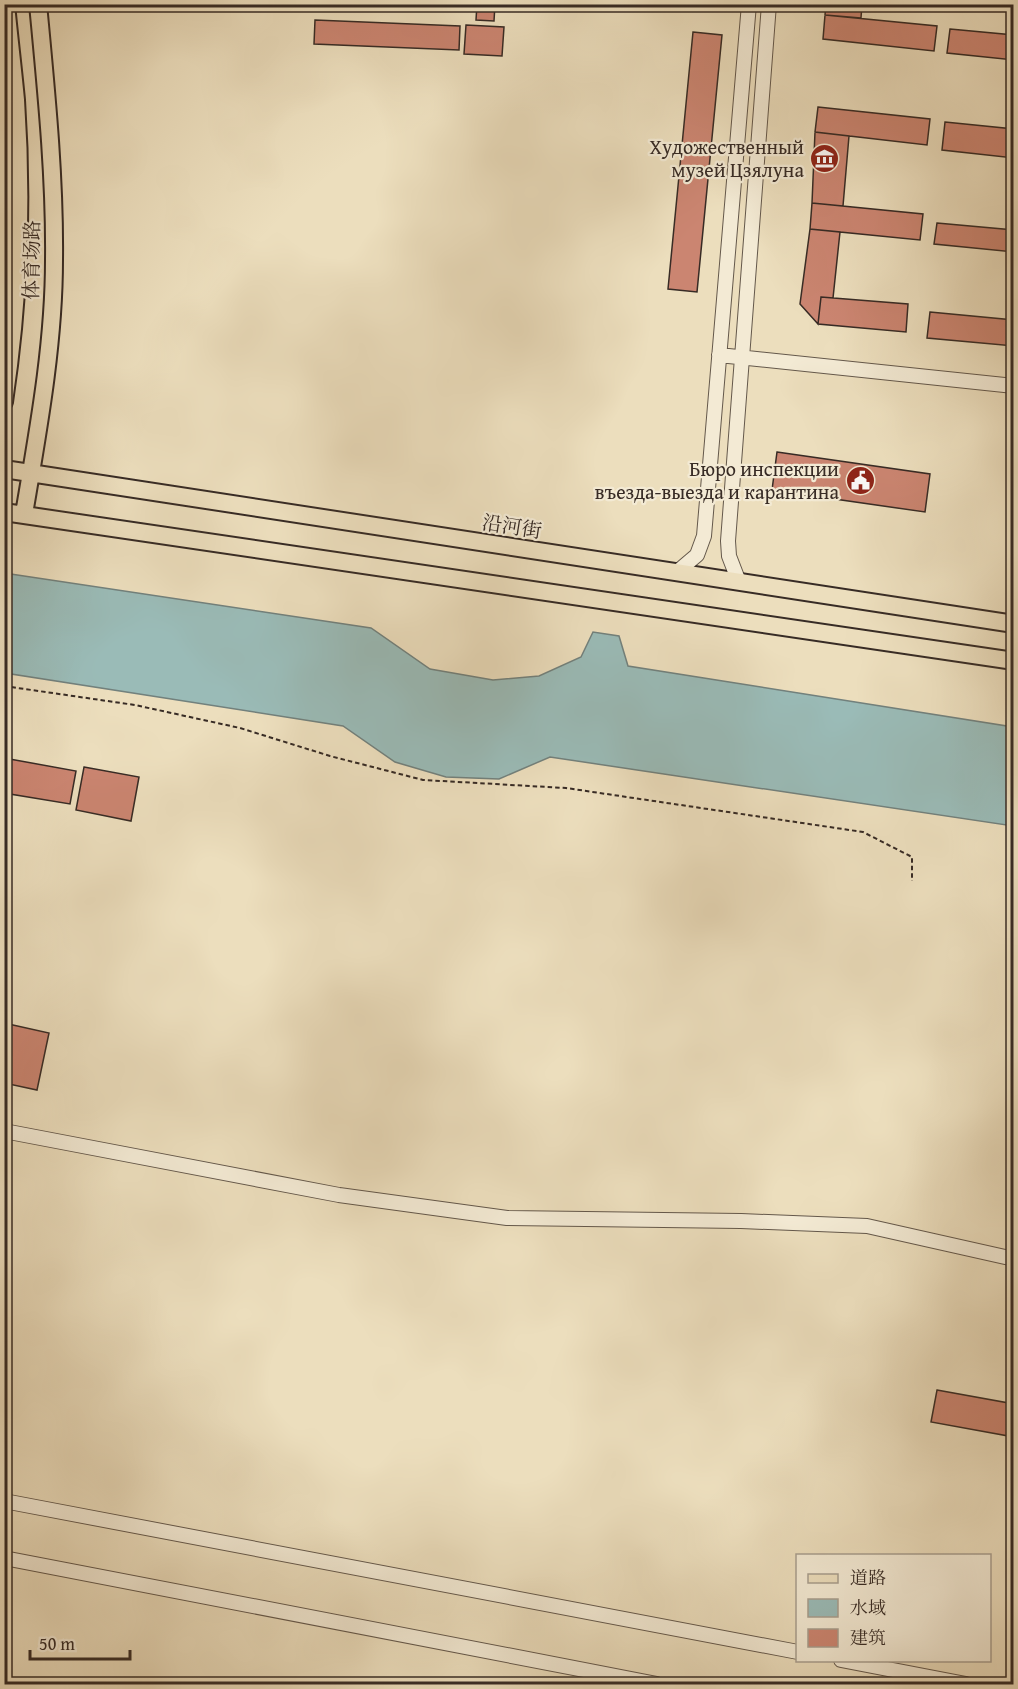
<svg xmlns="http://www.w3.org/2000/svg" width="1018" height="1689" font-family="'Gentium Book Plus','Noto Serif SC',serif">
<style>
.water{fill:#9abbb7;stroke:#72817d;stroke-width:1.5}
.building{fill:#cb8571;stroke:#372b25;stroke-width:1.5}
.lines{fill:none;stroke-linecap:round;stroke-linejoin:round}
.minor-casing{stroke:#64584b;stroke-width:16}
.major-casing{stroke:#372b25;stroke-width:20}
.path{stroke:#372b25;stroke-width:2;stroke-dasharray:4.5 3;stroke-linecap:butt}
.minor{stroke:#f3ead4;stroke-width:14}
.major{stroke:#ecdebd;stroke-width:16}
.labels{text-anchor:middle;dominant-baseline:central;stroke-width:4.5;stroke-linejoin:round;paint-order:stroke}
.poi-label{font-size:20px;fill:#372b25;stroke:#f3ead4;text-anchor:end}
.street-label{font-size:20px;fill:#372b25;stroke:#f3ead4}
</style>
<rect width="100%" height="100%" fill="#ecdebd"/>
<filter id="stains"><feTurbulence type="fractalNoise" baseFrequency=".00333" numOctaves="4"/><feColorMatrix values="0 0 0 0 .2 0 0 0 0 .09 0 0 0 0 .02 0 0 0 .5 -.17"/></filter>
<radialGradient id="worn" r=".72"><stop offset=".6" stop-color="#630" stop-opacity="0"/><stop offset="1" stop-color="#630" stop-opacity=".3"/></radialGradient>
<path class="water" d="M 4,573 L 371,628 L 430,669 L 493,680 L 539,676 L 581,657 L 593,632 L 619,636 L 628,666 L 1013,727 L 1013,826 L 550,757 L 499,779 L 446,777 L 395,762 L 343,726 L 5,673 Z"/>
<path class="building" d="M 477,4 L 495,4 L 494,21 L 476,20 Z
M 826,4 L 862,4 L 861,18 L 825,15 Z
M 825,15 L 937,26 L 934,51 L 823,39 Z
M 315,20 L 460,26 L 459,50 L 314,44 Z
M 466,25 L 504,27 L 502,56 L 464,54 Z
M 950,29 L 1014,35 L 1014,60 L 947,53 Z
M 693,32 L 722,35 L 697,292 L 668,289 Z
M 818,107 L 930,119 L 927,145 L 815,132 Z
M 945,122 L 1014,129 L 1014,158 L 942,150 Z
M 815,132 L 849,136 L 843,206 L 812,203 Z
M 812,203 L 923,214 L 920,240 L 810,229 Z
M 937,223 L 1014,230 L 1014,252 L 934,244 Z
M 810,229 L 840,232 L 833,298 L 821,297 L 818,324 L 800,304 Z
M 821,297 L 908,304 L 906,332 L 818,324 Z
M 930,312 L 1014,320 L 1014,346 L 927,338 Z
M 777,452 L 930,474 L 925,512 L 772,490 Z
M 4,758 L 76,771 L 70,804 L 4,793 Z
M 84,767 L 139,777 L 131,821 L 76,810 Z
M 4,1023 L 49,1033 L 37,1090 L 4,1083 Z
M 937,1390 L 1014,1404 L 1014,1437 L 931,1422 Z"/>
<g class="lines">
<defs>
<path id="minor" d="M 4,158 L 18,163
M 719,355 L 1014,386
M 677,572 L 697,555 L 704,536 L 749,4
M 739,582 L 729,556 L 728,541 L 769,4
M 4,1131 L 339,1195 L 507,1218 L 741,1221 L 867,1226 L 1014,1259
M 4,1501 L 798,1652
M 4,1558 L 657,1684
M 841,1660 L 966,1684"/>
<path id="major" d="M 4,402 C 19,302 23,201 16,100 C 13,68 9,36 6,4
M 4,469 L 1014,624
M 4,512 L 1014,661
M 24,514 C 38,431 54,345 54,260 C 55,175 46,89 38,4"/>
</defs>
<use href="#minor" class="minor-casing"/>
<use href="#major" class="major-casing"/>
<path class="path" d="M 4,686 L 135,705 L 240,728 L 330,756 L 423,780 L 566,788 L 863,832 L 912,857 L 912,881"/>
<use href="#minor" class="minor"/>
<use href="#major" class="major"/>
</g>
<defs>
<symbol id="museum-disc" viewBox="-11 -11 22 22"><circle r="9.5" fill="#8f2418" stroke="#f3ead4"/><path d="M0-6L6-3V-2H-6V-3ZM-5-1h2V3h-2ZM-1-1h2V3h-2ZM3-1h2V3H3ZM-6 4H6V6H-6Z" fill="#fff"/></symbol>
<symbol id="civic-disc" viewBox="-11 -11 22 22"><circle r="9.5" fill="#8f2418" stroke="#f3ead4"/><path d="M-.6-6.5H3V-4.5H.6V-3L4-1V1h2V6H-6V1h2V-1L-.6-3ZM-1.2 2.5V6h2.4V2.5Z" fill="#fff"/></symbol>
</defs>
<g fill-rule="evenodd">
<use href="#museum-disc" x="808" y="142" width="33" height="33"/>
<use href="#civic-disc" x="844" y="464" width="33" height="33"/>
</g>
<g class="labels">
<g class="poi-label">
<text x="804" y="146">Художественный<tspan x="804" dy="23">музей Цзялуна</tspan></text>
<text x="839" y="468">Бюро инспекции<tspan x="839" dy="23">въезда-выезда и карантина</tspan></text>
</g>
<g class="street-label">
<text transform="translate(31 260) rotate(-89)">体育场路</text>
<text transform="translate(512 526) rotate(9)">沿河街</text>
</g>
</g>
<rect width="1018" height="1689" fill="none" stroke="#ecdebd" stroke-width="24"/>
<rect x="6" y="6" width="1006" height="1677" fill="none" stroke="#372b25" stroke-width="3"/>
<rect x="12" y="12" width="994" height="1665" fill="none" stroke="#372b25" stroke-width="1.5"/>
<rect x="796" y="1554" width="195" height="108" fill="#f3ead4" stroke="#a89e8e" stroke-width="1.5"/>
<rect x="808" y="1574" width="30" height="9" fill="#ecdebd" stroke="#a89e8e" stroke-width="1.5"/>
<text x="850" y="1584" font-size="18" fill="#372b25">道路</text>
<rect x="808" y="1599" width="30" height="18" fill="#9abbb7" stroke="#a89e8e" stroke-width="1.5"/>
<text x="850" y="1614" font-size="18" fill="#372b25">水域</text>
<rect x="808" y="1629" width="30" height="18" fill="#cb8571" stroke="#a89e8e" stroke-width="1.5"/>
<text x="850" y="1644" font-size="18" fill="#372b25">建筑</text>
<path d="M30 1650v9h100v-9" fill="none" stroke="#372b25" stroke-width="3"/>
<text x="39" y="1650" font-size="18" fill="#372b25" stroke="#f3ead4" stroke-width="4.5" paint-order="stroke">50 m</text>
<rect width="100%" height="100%" filter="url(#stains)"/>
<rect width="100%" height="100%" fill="url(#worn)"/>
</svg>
